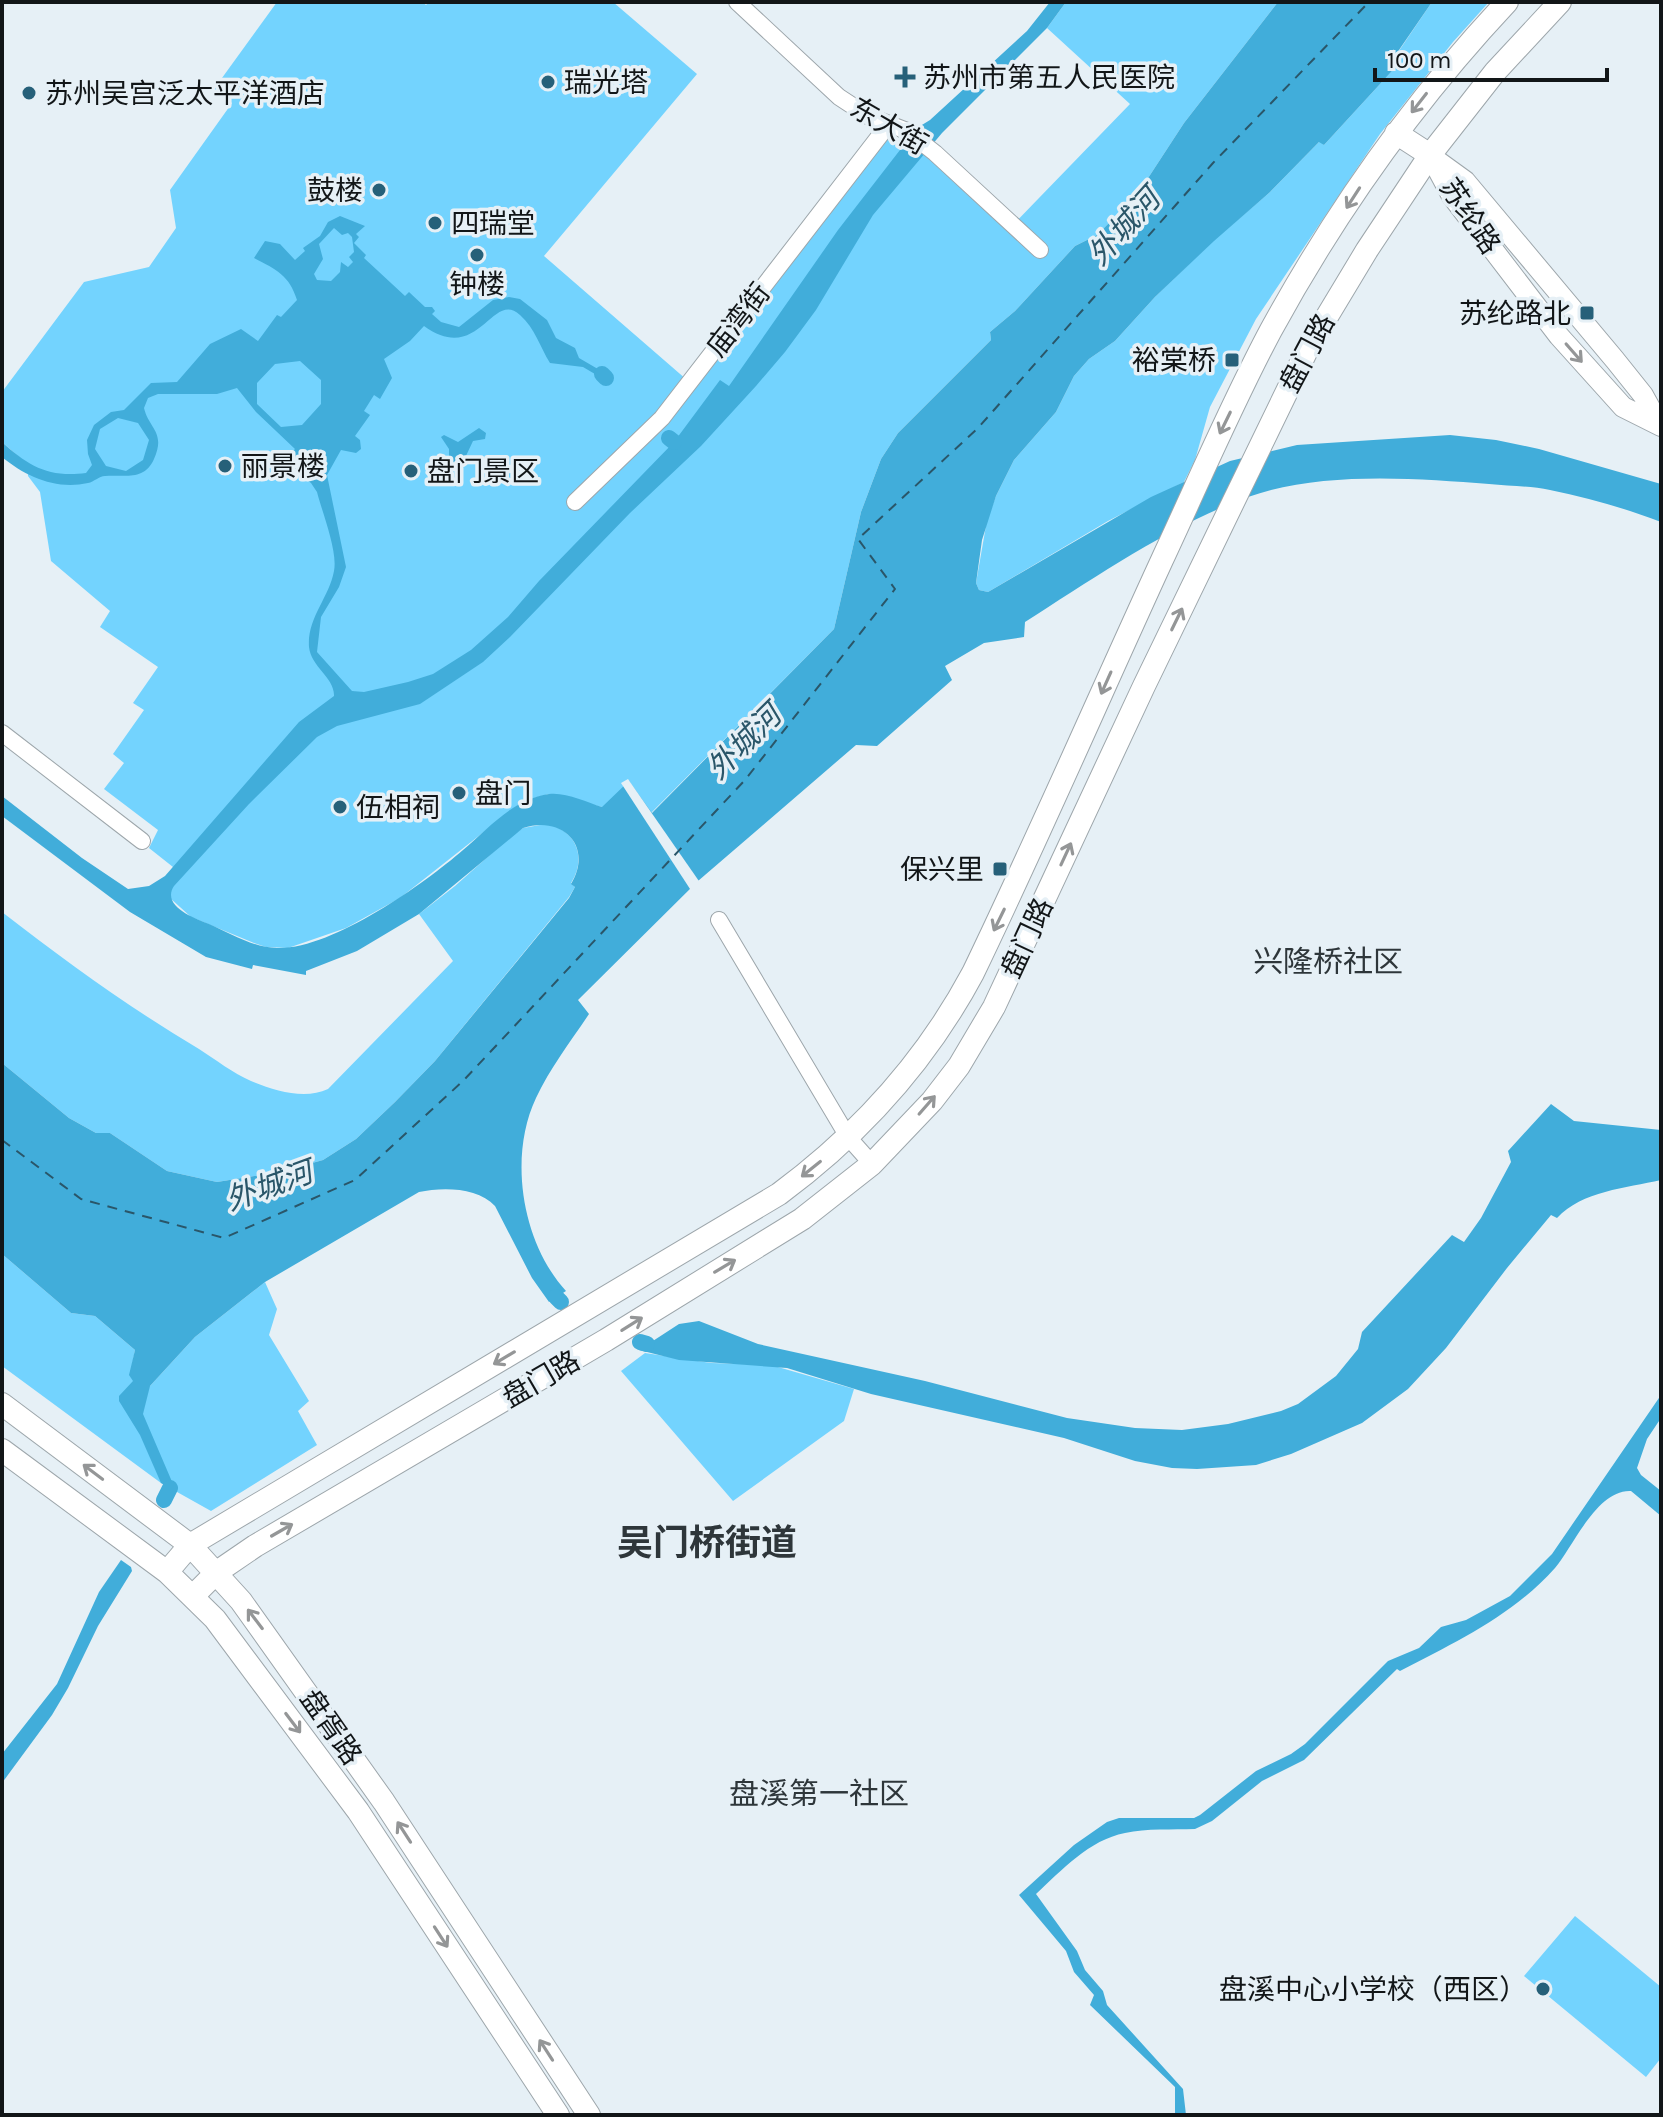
<svg xmlns="http://www.w3.org/2000/svg" width="1663" height="2117" font-family="Karla,'Noto Sans SC',sans-serif">
<style>
.green{fill:#73d3fe}
.water{fill:#41adda;fill-rule:evenodd}
.pier{fill:#e6f0f6}
.lines{fill:none;stroke-linecap:round;stroke-linejoin:round}
.canal{stroke:#41adda;stroke-width:16}
.ferry{stroke:#2a5669;stroke-width:2;stroke-dasharray:10 8;stroke-linecap:butt}
.minor-casing{stroke:#9da6ab;stroke-width:18}
.tertiary-casing{stroke:#9da6ab;stroke-width:22}
.secondary-casing{stroke:#9da6ab;stroke-width:24}
.minor{stroke:#fff;stroke-width:16}
.tertiary{stroke:#fff;stroke-width:20}
.secondary{stroke:#fff;stroke-width:22}
.oneway{stroke:#949697}
.poi-dot{fill:#266079;stroke:#e6f0f6;stroke-width:3}
.labels{text-anchor:middle;dominant-baseline:central;stroke-width:7;stroke-linejoin:round;paint-order:stroke}
.poi-label{font-size:28px;fill:#121618;stroke:#e6f0f6;text-anchor:start}
.street-label{font-size:28px;fill:#121618;stroke:#e6f0f6}
.water-label{font-size:30px;font-style:italic;fill:#2a5669;stroke:#e6f0f6}
.neighbourhood-label{font-size:30px;fill:#2e363a;stroke:#e6f0f6}
.district-label{font-size:36px;font-weight:bold;fill:#2e363a;stroke:#e6f0f6}
</style>
<rect width="100%" height="100%" fill="#e6f0f6"/>
<path class="green" d="M 277,2 L 422,2 L 426,5 L 429,2 L 613,2 L 697,74 L 544,256 L 687,380 L 881,141 C 888,139 893,138 900,140 C 926,149 985,209 1008,230 L 1130,104 L 1047,28 L 1066,2 L 1278,2 L 1184,123 L 1137,195 L 1097,235 L 1075,246 L 1015,311 L 990,332 L 991,340 L 898,433 L 881,459 L 861,512 L 834,629 L 651,813 L 602,807 L 549,794 L 523,801 L 400,898 L 346,928 L 288,948 L 266,947 L 254,943 L 191,917 L 170,898 L 173,867 L 149,848 L 158,830 L 104,789 L 124,763 L 113,754 L 144,710 L 133,703 L 158,667 L 100,627 L 110,611 L 51,561 L 40,492 L 28,476 L 27,464 L 2,442 L 2,392 L 84,282 L 149,267 L 176,228 L 170,190 L 232,103 L 214,89 Z
M 1432,2 L 1489,2 L 1453,42 L 1380,134 L 1256,319 L 1210,407 L 1195,460 L 1184,482 L 1108,521 L 988,592 L 979,590 L 976,583 L 987,520 L 996,496 L 1014,460 L 1056,412 L 1074,376 L 1089,359 L 1115,341 L 1155,297 L 1214,240 L 1269,193 L 1320,141 L 1324,145 L 1392,71 L 1388,67 Z
M 546,824 C 577,830 587,858 571,883 L 575,887 L 569,897 L 435,1061 L 395,1102 L 356,1139 L 323,1160 L 280,1172 L 217,1182 L 167,1171 L 110,1133 L 96,1133 L 69,1118 L 2,1063 L 2,912 C 65,961 130,1008 199,1049 C 216,1060 233,1073 251,1081 C 275,1091 305,1100 328,1089 L 453,961 L 419,914 L 455,886 L 510,837 L 523,828 Z
M 2,1254 L 71,1313 L 95,1316 L 135,1350 L 130,1376 L 150,1386 L 195,1337 L 265,1282 L 277,1309 L 269,1335 L 309,1401 L 298,1411 L 317,1445 L 211,1511 L 161,1483 L 2,1366 Z
M 645,1353 L 711,1363 L 771,1365 L 854,1389 L 844,1421 L 733,1501 L 621,1371 Z
M 1575,1916 L 1661,1987 L 1661,2058 L 1646,2077 L 1524,1976 Z"/>
<path class="water" d="M 1050,2 L 1066,2 L 1047,28 L 942,133 L 873,215 L 816,310 L 785,352 L 756,386 L 701,446 L 630,513 L 510,637 L 483,662 L 420,704 L 337,726 L 317,737 L 249,804 L 174,886 C 161,906 194,918 209,924 C 230,933 254,948 277,948 C 331,950 424,884 463,850 C 490,827 513,799 549,794 C 566,792 586,802 602,807 L 629,781 L 652,813 L 834,629 L 861,512 L 881,459 L 898,433 L 991,340 L 990,332 L 1015,311 L 1075,246 L 1097,235 L 1137,195 L 1184,123 L 1278,2 L 1432,2 L 1388,66 L 1392,71 L 1324,145 L 1319,142 L 1269,193 L 1214,241 L 1155,297 L 1115,341 L 1089,359 L 1074,376 L 1056,412 L 1014,460 L 996,496 L 982,540 L 976,583 L 979,590 L 988,592 L 1151,497 L 1230,461 L 1297,445 L 1450,435 L 1496,440 L 1539,449 L 1661,484 L 1661,522 C 1625,508 1588,498 1550,490 C 1531,486 1509,486 1489,484 C 1415,478 1319,471 1248,497 C 1171,525 1094,578 1025,622 L 1024,637 L 984,643 L 945,666 L 952,680 L 877,746 L 856,745 L 698,881 L 578,1000 L 589,1014 C 571,1041 550,1068 536,1098 C 508,1157 522,1243 566,1291 L 549,1302 L 532,1278 L 495,1206 C 478,1187 442,1187 419,1192 L 265,1282 L 195,1337 L 150,1386 L 143,1414 L 176,1491 L 161,1483 L 140,1435 L 119,1401 L 119,1396 L 133,1381 L 129,1375 L 135,1350 L 95,1316 L 71,1313 L 2,1254 L 2,1063 L 69,1118 L 96,1133 L 110,1133 L 167,1171 L 217,1182 L 280,1172 L 323,1160 L 356,1139 L 395,1102 L 435,1061 L 569,898 L 575,887 L 571,884 C 594,846 562,815 523,828 L 419,914 L 357,951 L 306,971 L 306,975 L 253,965 L 252,969 L 206,957 L 130,912 L 2,816 L 2,796 L 82,858 L 128,889 L 149,886 L 165,876 L 299,722 L 334,696 C 335,678 311,667 309,647 C 307,618 329,598 334,571 C 338,551 322,512 317,492 L 311,483 L 286,464 L 295,455 L 292,452 L 295,449 L 256,412 L 237,388 L 217,394 L 158,394 L 148,398 L 144,408 C 149,429 166,432 154,459 C 144,482 123,474 105,476 C 99,476 94,482 88,483 C 56,490 26,477 2,457 L 2,442 C 28,466 49,478 86,473 L 92,465 L 88,454 L 87,440 L 94,425 L 111,412 L 124,410 L 151,383 L 177,382 L 210,344 L 241,329 L 258,341 L 277,315 L 281,317 L 297,300 C 289,275 277,270 254,258 L 265,241 L 280,244 L 295,260 L 305,251 L 303,248 L 320,236 L 328,222 L 340,216 L 365,226 L 356,234 L 359,237 L 354,243 L 366,255 L 364,258 L 405,296 L 409,292 L 425,307 L 432,307 L 435,311 L 432,314 L 441,322 L 459,327 L 493,300 L 509,297 L 520,299 L 547,320 L 556,338 L 575,348 L 579,358 L 603,372 L 600,377 L 583,367 L 550,363 C 540,347 535,328 520,315 C 492,289 479,366 424,326 L 410,341 L 384,359 L 392,378 L 380,399 L 374,395 L 364,411 L 370,415 L 355,436 L 360,440 L 361,449 L 356,453 L 341,450 L 327,475 L 346,567 L 339,587 L 321,617 L 317,652 L 352,691 L 364,692 L 408,682 L 433,674 L 471,650 L 508,617 L 539,581 L 674,442 L 720,380 L 729,386 L 838,230 L 917,128 L 930,120 L 1027,31 ZM 334,228 L 342,235 L 348,233 L 352,237 L 354,252 L 349,257 L 353,262 L 348,267 L 341,262 L 340,272 L 331,281 L 317,280 L 314,274 L 323,259 L 319,244 ZM 300,361 L 321,380 L 321,404 L 302,425 L 281,427 L 257,404 L 257,383 L 275,364 ZM 118,418 L 138,423 L 149,440 L 143,460 L 126,471 L 106,466 L 95,449 L 100,429 Z
M 479,428 L 486,433 L 485,439 L 473,441 L 465,458 L 449,464 L 449,449 L 441,437 L 444,435 L 458,442 Z
M 1551,1104 L 1574,1121 L 1661,1130 L 1661,1180 C 1626,1188 1582,1191 1557,1218 L 1551,1215 L 1507,1268 L 1446,1348 L 1408,1389 L 1362,1423 L 1291,1454 L 1256,1465 L 1197,1469 L 1172,1468 L 1135,1461 L 1064,1438 L 871,1394 L 787,1368 L 679,1360 L 639,1350 L 679,1324 L 699,1321 L 758,1344 L 925,1381 L 1067,1418 L 1135,1428 L 1182,1430 L 1228,1424 L 1281,1411 L 1298,1404 L 1336,1376 L 1358,1349 L 1362,1332 L 1452,1235 L 1464,1242 L 1481,1218 L 1511,1162 L 1508,1151 Z
M 1661,1395 L 1661,1418 L 1647,1439 L 1637,1468 L 1641,1475 L 1661,1491 L 1661,1516 L 1631,1491 C 1597,1489 1573,1547 1555,1568 C 1512,1616 1456,1642 1400,1671 L 1397,1669 L 1304,1760 L 1262,1781 L 1212,1821 L 1195,1829 C 1172,1830 1147,1828 1125,1833 C 1089,1840 1062,1870 1036,1894 L 1077,1951 L 1085,1970 L 1103,1991 L 1107,2005 L 1183,2089 L 1186,2115 L 1175,2115 L 1175,2087 L 1090,2005 L 1094,1995 L 1074,1972 L 1066,1951 L 1019,1895 L 1074,1845 L 1107,1822 L 1119,1818 L 1194,1818 L 1200,1815 L 1256,1771 L 1291,1754 L 1305,1744 L 1388,1661 L 1419,1648 L 1441,1627 L 1466,1620 L 1510,1596 L 1552,1554 Z
M 121,1560 L 131,1567 L 132,1571 L 98,1626 L 68,1688 L 52,1715 L 2,1783 L 2,1754 L 57,1684 L 99,1592 Z"/>
<path class="pier" d="M 628,779 L 701,884 L 692,892 L 621,783 Z"/>
<g class="lines">
<path class="canal" d="M 602,374 L 606,378
M 669,438 L 674,442
M 556,1297 L 561,1302
M 640,1342 L 647,1344
M 164,1500 L 170,1488"/>
<path class="ferry" d="M 2,1140 L 81,1199 L 224,1238 L 355,1180 L 463,1081 L 745,780 L 895,589 L 858,539 L 978,428 L 1213,163 L 1369,2"/>
<defs>
<path id="minor" d="M 737,2 L 839,97 L 868,116 L 907,131 L 935,153 L 1040,250
M 575,502 L 662,418 L 888,125
M 2,733 L 142,841
M 719,920 L 848,1137 L 872,1164"/>
<path id="tertiary" d="M 1430,155 L 1452,196 L 1559,336 L 1623,407 L 1661,426
M 1436,160 L 1465,181 L 1615,360 L 1643,395 L 1659,424"/>
<path id="secondary" d="M 1396,133 L 1430,155
M 2,1404 L 190,1545 L 241,1601 L 384,1802 L 589,2115
M 2,1450 L 167,1572 L 215,1619 L 358,1811 L 558,2115
M 167,1572 L 190,1545 L 779,1194 C 860,1134 926,1061 973,973 C 1039,836 1099,697 1162,560 C 1198,483 1231,405 1271,330 C 1336,211 1415,100 1507,2
M 193,1596 L 217,1572 L 255,1546 L 606,1340 L 802,1219 L 872,1164 L 932,1101 L 959,1066 L 994,1007 L 1144,686 L 1308,348 L 1367,250 L 1430,155 L 1495,72 L 1560,2"/>
</defs>
<use href="#minor" class="minor-casing"/>
<use href="#tertiary" class="tertiary-casing"/>
<use href="#secondary" class="secondary-casing"/>
<use href="#minor" class="minor"/>
<use href="#tertiary" class="tertiary"/>
<use href="#secondary" class="secondary"/>
</g>
<defs><path id="oneway-shaft" d="M-6 0H5M1.5-3L5.5 0L1.5 3" fill="none" stroke-width="1.6" stroke-linecap="round" stroke-linejoin="round" transform="scale(2)"/></defs>
<g class="oneway">
<use href="#oneway-shaft" transform="translate(1419 103) rotate(128)"/>
<use href="#oneway-shaft" transform="translate(1353 198) rotate(123)"/>
<use href="#oneway-shaft" transform="translate(1574 353) rotate(49)"/>
<use href="#oneway-shaft" transform="translate(1225 423) rotate(116)"/>
<use href="#oneway-shaft" transform="translate(1177 619) rotate(-64)"/>
<use href="#oneway-shaft" transform="translate(1106 683) rotate(114)"/>
<use href="#oneway-shaft" transform="translate(1066 854) rotate(-65)"/>
<use href="#oneway-shaft" transform="translate(999 920) rotate(116)"/>
<use href="#oneway-shaft" transform="translate(927 1105) rotate(-49)"/>
<use href="#oneway-shaft" transform="translate(811 1169) rotate(141)"/>
<use href="#oneway-shaft" transform="translate(725 1266) rotate(-31)"/>
<use href="#oneway-shaft" transform="translate(632 1324) rotate(-32)"/>
<use href="#oneway-shaft" transform="translate(504 1358) rotate(149)"/>
<use href="#oneway-shaft" transform="translate(93 1472) rotate(-143)"/>
<use href="#oneway-shaft" transform="translate(282 1530) rotate(-30)"/>
<use href="#oneway-shaft" transform="translate(255 1619) rotate(-127)"/>
<use href="#oneway-shaft" transform="translate(293 1723) rotate(53)"/>
<use href="#oneway-shaft" transform="translate(404 1832) rotate(-123)"/>
<use href="#oneway-shaft" transform="translate(441 1937) rotate(57)"/>
<use href="#oneway-shaft" transform="translate(546 2050) rotate(-123)"/>
</g>
<g class="poi-dot">
<path d="M901 65h8v8h8v8h-8v8h-8v-8h-8v-8h8z"/>
<circle cx="548" cy="82" r="8"/>
<circle cx="29" cy="93" r="8"/>
<circle cx="379" cy="190" r="8"/>
<circle cx="435" cy="223" r="8"/>
<circle cx="477" cy="255" r="8"/>
<rect x="1579" y="305" width="16" height="16" rx="4"/>
<rect x="1224" y="352" width="16" height="16" rx="4"/>
<circle cx="225" cy="466" r="8"/>
<circle cx="411" cy="471" r="8"/>
<circle cx="459" cy="793" r="8"/>
<circle cx="340" cy="807" r="8"/>
<rect x="992" y="861" width="16" height="16" rx="4"/>
<circle cx="1543" cy="1989" r="8"/>
</g>
<g class="labels">
<g class="poi-label">
<text x="923" y="77">苏州市第五人民医院</text>
<text x="564" y="82">瑞光塔</text>
<text x="45" y="93">苏州吴宫泛太平洋酒店</text>
<text x="363" y="190" text-anchor="end">鼓楼</text>
<text x="451" y="223">四瑞堂</text>
<text x="477" y="284" text-anchor="middle">钟楼</text>
<text x="1571" y="313" text-anchor="end">苏纶路北</text>
<text x="1216" y="360" text-anchor="end">裕棠桥</text>
<text x="241" y="466">丽景楼</text>
<text x="427" y="471">盘门景区</text>
<text x="475" y="793">盘门</text>
<text x="356" y="807">伍相祠</text>
<text x="984" y="869" text-anchor="end">保兴里</text>
<text x="1527" y="1989" text-anchor="end">盘溪中心小学校（西区）</text>
</g>
<g class="street-label">
<text transform="translate(889 126) rotate(30)">东大街</text>
<text transform="translate(1470 216) rotate(56)">苏纶路</text>
<text transform="translate(738 320) rotate(-52)">庙湾街</text>
<text transform="translate(1307 353) rotate(-62)">盘门路</text>
<text transform="translate(1027 938) rotate(-65)">盘门路</text>
<text transform="translate(541 1379) rotate(-30)">盘门路</text>
<text transform="translate(331 1727) rotate(55)">盘胥路</text>
</g>
<g class="water-label">
<text transform="translate(1124 227) rotate(-48)">外城河</text>
<text transform="translate(744 742) rotate(-45)">外城河</text>
<text transform="translate(269 1186) rotate(-20)">外城河</text>
</g>
<g class="neighbourhood-label">
<text x="1328" y="962">兴隆桥社区</text>
<text x="819" y="1794">盘溪第一社区</text>
</g>
<g class="district-label">
<text x="707" y="1543">吴门桥街道</text>
</g>
</g>
<rect width="1663" height="2117" fill="none" stroke="#121618" stroke-width="8"/>
<path d="M1375 68v12h232v-12" fill="none" stroke="#121618" stroke-width="4"/>
<text x="1387" y="68" font-size="24" fill="#121618" stroke="#e6f0f6" stroke-width="6" paint-order="stroke">100 m</text>
</svg>
